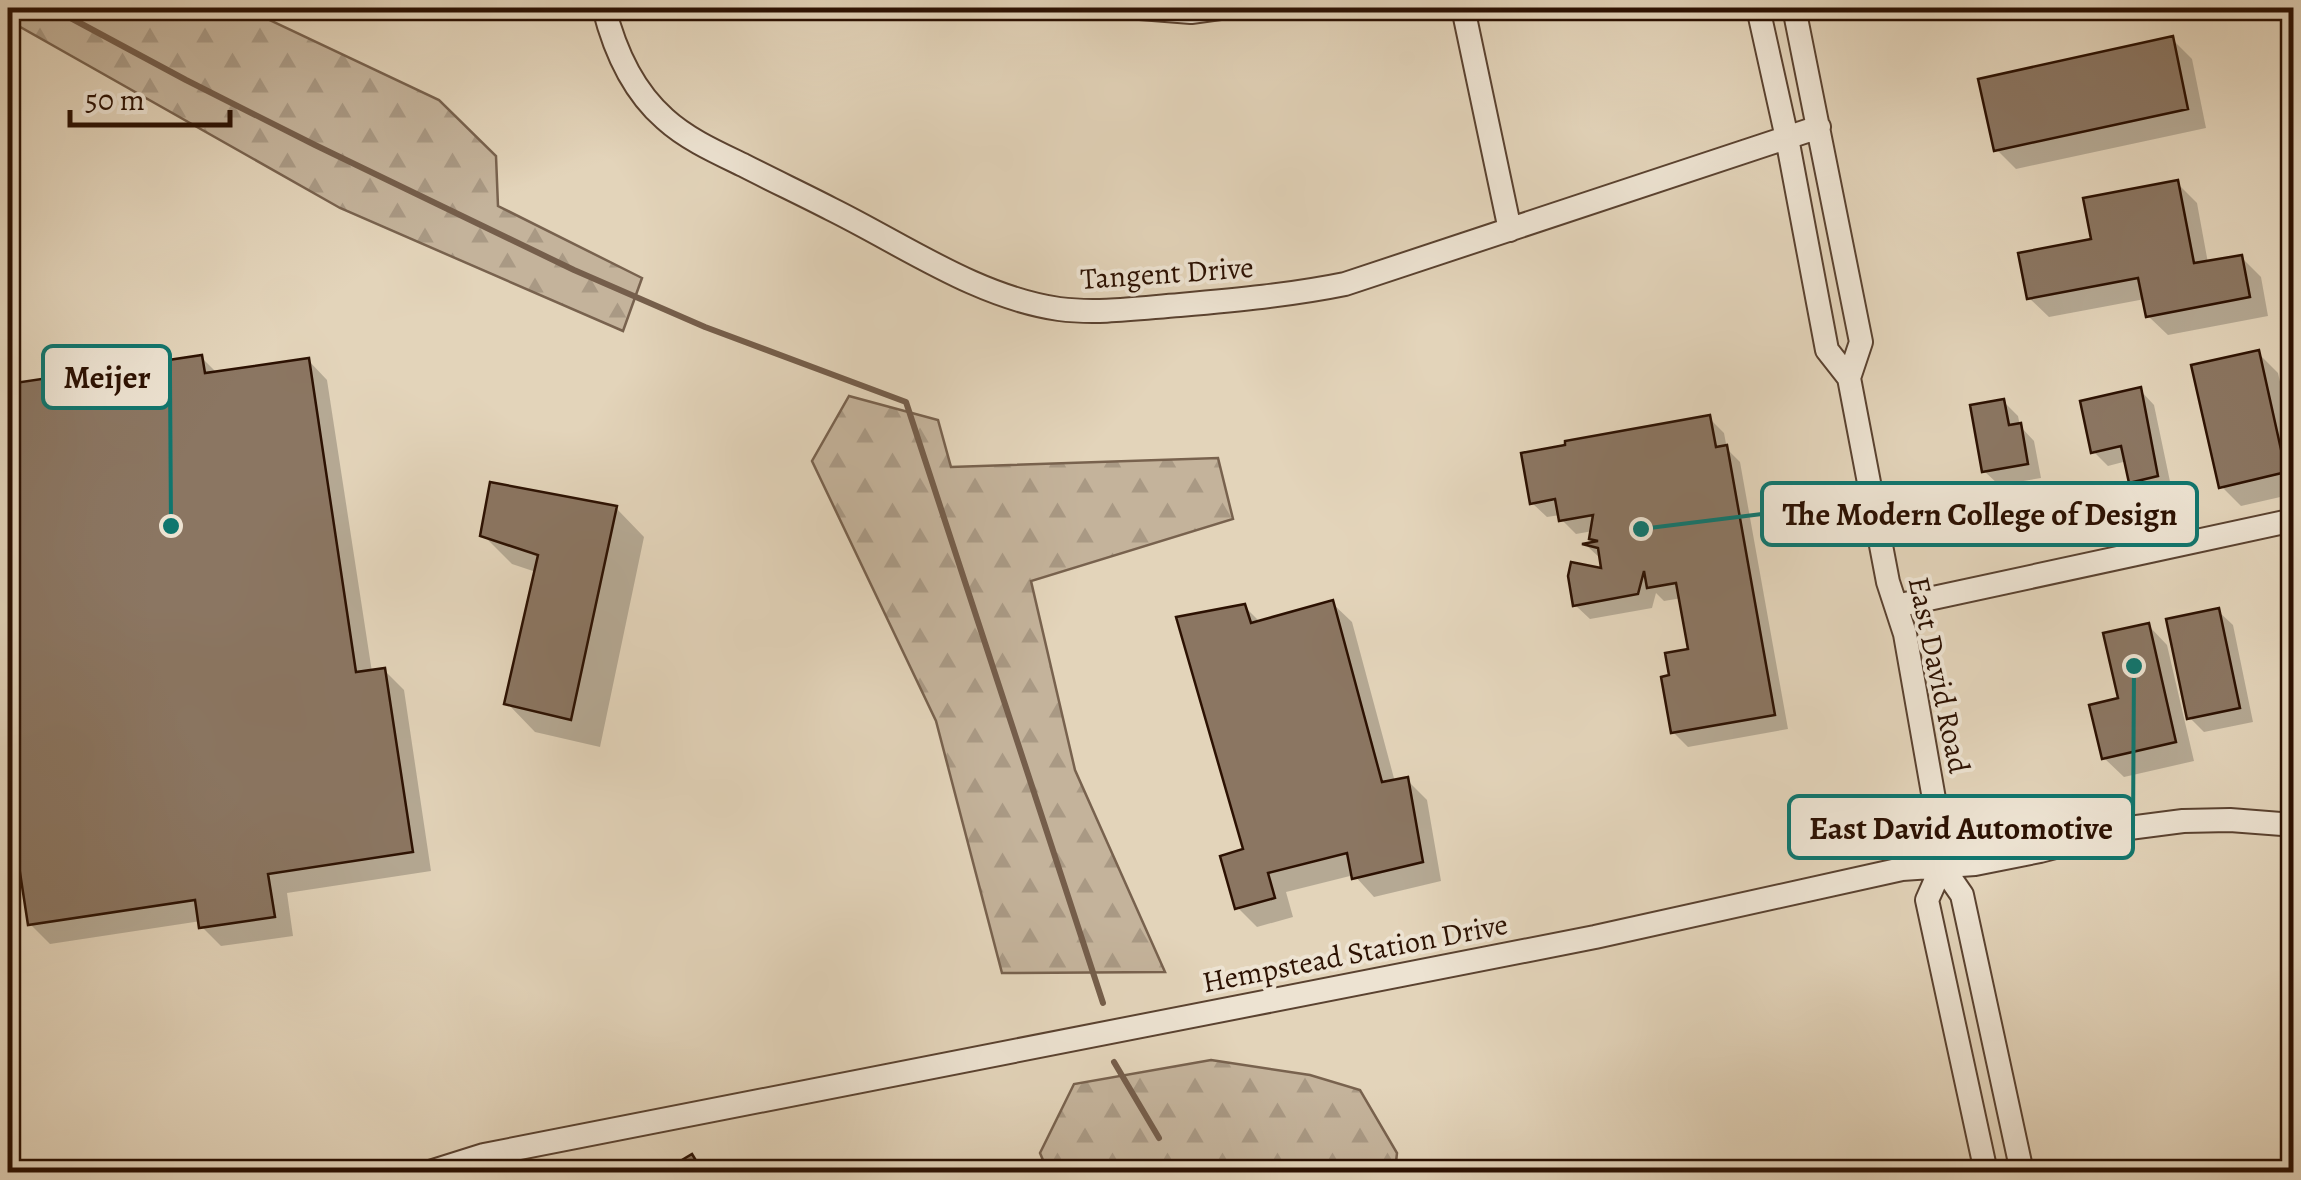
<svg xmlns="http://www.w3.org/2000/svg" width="2301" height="1180" font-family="Alegreya,serif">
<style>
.forest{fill:url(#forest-firs);stroke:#78624e;stroke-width:2.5}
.shadow{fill:#0003}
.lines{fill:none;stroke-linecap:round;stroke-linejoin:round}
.stream{stroke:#755e4b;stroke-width:6}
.building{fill:#8b7662;stroke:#2c1102;stroke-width:2.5}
.minor-casing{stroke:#5a4230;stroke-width:26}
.minor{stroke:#ede3d2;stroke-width:22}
.labels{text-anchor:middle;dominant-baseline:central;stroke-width:8;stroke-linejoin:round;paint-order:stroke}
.street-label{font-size:30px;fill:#2c1102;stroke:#ede3d2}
.leader{fill:none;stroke:#0f766e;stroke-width:4}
.callout-dot{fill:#0f766e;stroke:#ede3d2;stroke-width:4}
.callout{fill:#ede3d2;stroke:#0f766e;stroke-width:4}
.callout-label{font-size:32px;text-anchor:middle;font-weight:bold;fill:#2c1102}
</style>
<defs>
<pattern id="forest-firs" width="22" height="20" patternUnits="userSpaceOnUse" patternTransform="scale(2.5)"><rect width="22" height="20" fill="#c4b39b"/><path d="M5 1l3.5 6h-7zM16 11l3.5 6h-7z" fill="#a99984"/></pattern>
</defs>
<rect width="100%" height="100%" fill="#e3d4ba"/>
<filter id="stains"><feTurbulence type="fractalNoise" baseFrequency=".002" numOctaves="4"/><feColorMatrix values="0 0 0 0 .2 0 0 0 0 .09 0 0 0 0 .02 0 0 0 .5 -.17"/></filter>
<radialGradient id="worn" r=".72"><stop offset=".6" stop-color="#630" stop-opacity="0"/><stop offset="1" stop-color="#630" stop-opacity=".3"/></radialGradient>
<path class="forest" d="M 8,8 L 244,8 L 439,100 L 496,156 L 498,206 L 642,278 L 623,331 L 340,208 L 8,20 Z
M 849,396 L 938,420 L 951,467 L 1218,458 L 1233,519 L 1031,581 L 1075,770 L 1165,972 L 1002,973 L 936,721 L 812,461 Z
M 1211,1060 L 1310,1075 L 1360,1090 L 1397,1153 L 1395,1172 L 1048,1172 L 1040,1153 L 1074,1084 Z"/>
<path class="shadow" d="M 2172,39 L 2192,59 L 2206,128 L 2016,169 L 1996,149 Z
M 2177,183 L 2197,203 L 2208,263 L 2241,257 L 2261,277 L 2268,316 L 2168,335 L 2148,316 L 2145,299 L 2049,317 L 2029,298 L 2094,241 Z
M 2258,353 L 2278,373 L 2294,443 L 2294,494 L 2241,506 L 2221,486 Z
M 201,357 L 218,374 L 308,360 L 327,380 L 372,672 L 384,670 L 404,690 L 431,871 L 287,893 L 293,936 L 221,946 L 202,927 L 201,921 L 50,944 L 30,924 L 8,777 L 8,771 L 17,770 L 8,706 L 8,386 Z
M 2140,390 L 2154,405 L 2172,491 L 2146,496 L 2131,482 L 2127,461 L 2108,466 L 2093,451 Z
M 2003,401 L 2018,416 L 2020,426 L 2034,441 L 2041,478 L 1999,485 L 1984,471 Z
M 1709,418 L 1724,433 L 1727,449 L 1740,462 L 1788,729 L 1688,747 L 1673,732 L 1672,677 L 1691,651 L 1682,598 L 1664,601 L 1656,593 L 1652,608 L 1590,619 L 1575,605 L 1605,572 L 1600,558 L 1587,546 L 1597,544 L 1592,538 L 1593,531 L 1576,534 L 1561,519 L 1560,515 L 1547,517 L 1532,503 Z
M 616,508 L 644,537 L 600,747 L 535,732 L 507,703 L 536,572 L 512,564 L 483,535 Z
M 1332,603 L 1352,622 L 1395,782 L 1407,780 L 1427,800 L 1441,881 L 1374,897 L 1354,875 L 1286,892 L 1293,917 L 1257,927 L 1238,908 L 1246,851 L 1244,606 L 1261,623 Z
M 2218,611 L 2233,625 L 2253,722 L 2204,732 L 2189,717 Z
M 2148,625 L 2167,645 L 2194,761 L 2124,777 L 2104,758 L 2121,700 Z
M 964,1165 L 971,1172 L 952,1172 Z"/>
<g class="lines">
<path class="stream" d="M 52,8 L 186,80 L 315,145 L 574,270 L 705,327 L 906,402 L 1103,1003
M 1114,1062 L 1159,1138"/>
</g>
<path class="building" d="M 2173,36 L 2188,109 L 1994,151 L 1978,79 Z
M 2178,180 L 2194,263 L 2242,255 L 2250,297 L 2146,317 L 2138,278 L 2027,299 L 2018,253 L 2091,239 L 2083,198 Z
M 2259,350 L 2286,472 L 2219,488 L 2191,365 Z
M 202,355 L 205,373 L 309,358 L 356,672 L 385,668 L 413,852 L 268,874 L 275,917 L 199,928 L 195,900 L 28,925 L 8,794 L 8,769 L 14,768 L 8,722 L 8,384 Z
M 2141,387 L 2158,476 L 2129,483 L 2121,446 L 2091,453 L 2080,401 Z
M 2004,399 L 2009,425 L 2021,423 L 2028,464 L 1982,472 L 1970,405 Z
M 1710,415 L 1716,447 L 1727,445 L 1775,715 L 1671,733 L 1661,677 L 1669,675 L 1665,653 L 1688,649 L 1676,583 L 1647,588 L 1644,571 L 1638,594 L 1573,606 L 1568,576 L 1571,562 L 1601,568 L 1598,548 L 1582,544 L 1598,541 L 1589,539 L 1593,515 L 1559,521 L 1555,499 L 1530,504 L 1521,453 L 1565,445 L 1565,441 Z
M 490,482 L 617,506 L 571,720 L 504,704 L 538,555 L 480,536 Z
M 1333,600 L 1382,782 L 1408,777 L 1423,862 L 1352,879 L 1347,853 L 1268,873 L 1275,898 L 1235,909 L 1220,856 L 1243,849 L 1176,617 L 1245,604 L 1251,623 Z
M 2219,608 L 2240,708 L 2187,719 L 2166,619 Z
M 2149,623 L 2176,742 L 2102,759 L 2089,705 L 2118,698 L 2103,633 Z
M 692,1154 L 703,1172 L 662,1172 Z"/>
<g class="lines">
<defs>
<path id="minor" d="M 604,8 C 614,48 633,91 665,119 C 687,139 716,152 743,165 C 772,180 802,194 831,209 C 904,245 977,297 1059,309 C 1099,314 1140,308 1180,305 C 1236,300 1291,295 1345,284 L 1819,127
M 1140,8 L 1191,12 L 1220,8
M 1463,8 L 1510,230
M 1758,8 L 1787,138 L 1827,350 L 1849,378 L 1888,582 L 1905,634 L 1940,833 L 1942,866 L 1927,900 L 1986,1172
M 1794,8 L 1861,342 L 1849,378
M 1896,606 L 2294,520
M 1942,866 L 1962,895 L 2022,1172
M 430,1172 L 484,1155 L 1595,937 L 1902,869 L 1975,864 L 2040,851 L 2129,828 L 2183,821 L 2230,820 L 2294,825"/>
</defs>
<use href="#minor" class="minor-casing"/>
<use href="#minor" class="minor"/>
</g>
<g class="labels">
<g class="street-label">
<text transform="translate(1167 273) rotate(-4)">Tangent Drive</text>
<text transform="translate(1939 675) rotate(78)">East David Road</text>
<text transform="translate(1355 953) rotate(-11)">Hempstead Station Drive</text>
</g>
</g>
<path class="leader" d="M171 526L170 377M1641 529L1762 514M2134 666L2133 827"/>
<g class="callout-dot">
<circle cx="171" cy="526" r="10"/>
<circle cx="1641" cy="529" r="10"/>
<circle cx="2134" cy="666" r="10"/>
</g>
<g class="callout">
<rect x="43" y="346" width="127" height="62" rx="10"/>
<rect x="1762" y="483" width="435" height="62" rx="10"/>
<rect x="1789" y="796" width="344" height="62" rx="10"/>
</g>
<g class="callout-label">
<text x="107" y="388">Meijer</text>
<text x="1980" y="525">The Modern College of Design</text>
<text x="1961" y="839">East David Automotive</text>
</g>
<rect width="2301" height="1180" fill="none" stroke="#e3d4ba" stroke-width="40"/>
<rect x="10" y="10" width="2281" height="1160" fill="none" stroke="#2c1102" stroke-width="5"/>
<rect x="20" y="20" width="2261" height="1140" fill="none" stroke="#2c1102" stroke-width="2.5"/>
<path d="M70 110v15h160v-15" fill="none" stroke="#2c1102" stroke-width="5"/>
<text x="85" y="110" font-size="30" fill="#2c1102" stroke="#ede3d2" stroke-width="8" paint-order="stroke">50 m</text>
<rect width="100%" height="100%" filter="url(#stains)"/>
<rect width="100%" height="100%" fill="url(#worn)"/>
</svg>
